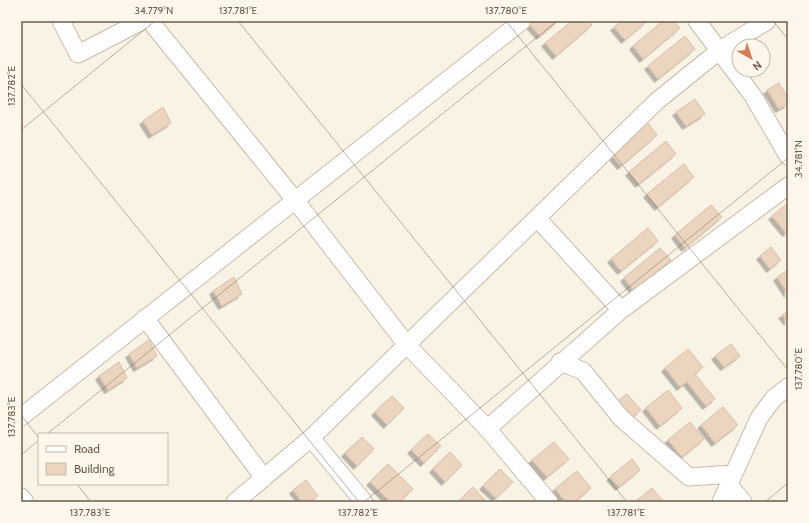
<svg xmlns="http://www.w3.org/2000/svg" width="809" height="523" font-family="Cabin,sans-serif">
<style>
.building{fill:#ecd5c0;stroke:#dcbda3;filter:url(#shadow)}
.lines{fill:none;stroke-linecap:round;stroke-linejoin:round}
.minor-casing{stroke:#c9bbad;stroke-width:19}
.minor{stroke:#fff;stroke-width:17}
.ticks{fill:none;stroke:#6f5c4e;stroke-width:1;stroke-opacity:0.45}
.neatline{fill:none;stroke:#6f5c4e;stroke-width:1.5}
.ticks-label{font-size:10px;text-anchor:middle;fill:#6f5c4e}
</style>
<defs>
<filter id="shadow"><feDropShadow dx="-3.5" dy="3.5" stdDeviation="0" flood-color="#0004"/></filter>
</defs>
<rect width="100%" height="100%" fill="#f9f3e5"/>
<path class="building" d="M 532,21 L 558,21 L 540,36 L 529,24 Z
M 572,21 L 589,21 L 592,25 L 556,56 L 545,43 Z
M 622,21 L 647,21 L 625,40 L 614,27 Z
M 663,21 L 674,21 L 680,28 L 643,59 L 633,46 Z
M 685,36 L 695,49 L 658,79 L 648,66 Z
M 779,83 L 788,98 L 788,104 L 779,109 L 767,90 Z
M 695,99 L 705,114 L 686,126 L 676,112 Z
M 163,107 L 171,123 L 152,135 L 143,121 Z
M 647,122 L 657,135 L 621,166 L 610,153 Z
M 666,141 L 676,154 L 639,184 L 629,172 Z
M 684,164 L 694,177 L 658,207 L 647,194 Z
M 788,203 L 788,232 L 786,233 L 772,216 Z
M 711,205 L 722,217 L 685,248 L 675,235 Z
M 648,228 L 658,241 L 621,271 L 611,259 Z
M 771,247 L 781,260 L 770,269 L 760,256 Z
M 660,248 L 671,260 L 634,291 L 624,278 Z
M 788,270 L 788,294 L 777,277 Z
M 234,277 L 242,294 L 222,306 L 213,291 Z
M 788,311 L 788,322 L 782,315 Z
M 149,340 L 157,356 L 137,368 L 129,354 Z
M 731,344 L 740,356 L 724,367 L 715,356 Z
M 688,349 L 703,367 L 695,374 L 715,399 L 706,406 L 687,382 L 680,387 L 665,368 Z
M 119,362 L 127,378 L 108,390 L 99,376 Z
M 668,390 L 682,408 L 660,426 L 646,408 Z
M 627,394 L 641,410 L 629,420 L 615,403 Z
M 392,396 L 404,408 L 387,425 L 375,412 Z
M 723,407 L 738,425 L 715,443 L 701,425 Z
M 690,422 L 704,439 L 682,457 L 668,440 Z
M 428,434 L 441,446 L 424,463 L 411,450 Z
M 362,437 L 374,449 L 357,466 L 345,453 Z
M 554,442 L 569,459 L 547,477 L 532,460 Z
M 450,452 L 462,465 L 445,482 L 433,469 Z
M 632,459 L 640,470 L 619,487 L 610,477 Z
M 388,464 L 413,489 L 399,502 L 390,502 L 370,482 Z
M 500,469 L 513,482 L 496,498 L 483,486 Z
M 577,471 L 591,488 L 575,502 L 566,502 L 555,489 Z
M 306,480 L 318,496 L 310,502 L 302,502 L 293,490 Z
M 473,487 L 485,500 L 483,502 L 458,502 Z
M 652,488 L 664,502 L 635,502 Z"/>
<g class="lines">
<defs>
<path id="minor" d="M 61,21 L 78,54 L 142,21
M 150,21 L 295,200 L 407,345 L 486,427 L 549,502
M 697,21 L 753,96 L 788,156
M 537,218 L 621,310
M 145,318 L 264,478
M 560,362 L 583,371 L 621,418 L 689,477 L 733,474
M 21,417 L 522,21
M 487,429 L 621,310 L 788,186
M 311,438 L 364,502
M 729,485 L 743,502
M 21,497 L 25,502
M 235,502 L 311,438 L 657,101 L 720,50 L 767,21
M 721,502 L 759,418 L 774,398 L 788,387"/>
</defs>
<use href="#minor" class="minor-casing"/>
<use href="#minor" class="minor"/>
</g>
<path class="ticks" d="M 238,21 L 627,502M 506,21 L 788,370M 773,21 L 788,39M 21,84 L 359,502M 21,130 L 155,21M 21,415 L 39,438M 47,434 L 557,21M 21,455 L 39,440M 77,484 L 91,502M 364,502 L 788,158M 765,502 L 788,483"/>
<rect width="809" height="523" fill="none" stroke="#fdf7eb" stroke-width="44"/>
<rect x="38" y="433" width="130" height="52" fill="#fdf7eb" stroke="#c4b9ac"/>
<rect x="46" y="446" width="20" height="6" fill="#ffffff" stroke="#c4b9ac"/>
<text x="74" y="453" font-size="12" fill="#6f5c4e">Road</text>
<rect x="46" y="463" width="20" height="12" fill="#ecd5c0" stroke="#c4b9ac"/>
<text x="74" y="473" font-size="12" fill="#6f5c4e">Building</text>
<g transform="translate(751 58) rotate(141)"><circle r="19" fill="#fdf7eb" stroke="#c4b9ac"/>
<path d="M0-3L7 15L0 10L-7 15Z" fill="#d57d58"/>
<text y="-6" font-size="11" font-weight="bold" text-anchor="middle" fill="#6f5c4e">N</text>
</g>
<rect x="22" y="22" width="765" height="479" class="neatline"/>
<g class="ticks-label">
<text x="154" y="14">34.779°N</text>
<text x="238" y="14">137.781°E</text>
<text x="506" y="14">137.780°E</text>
<text transform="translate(11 86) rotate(-90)" y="4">137.782°E</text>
<text transform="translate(798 159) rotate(-90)" y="4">34.781°N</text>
<text transform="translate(798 369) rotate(-90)" y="4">137.780°E</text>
<text transform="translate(11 417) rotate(-90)" y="4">137.783°E</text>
<text x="90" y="516">137.783°E</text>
<text x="358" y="516">137.782°E</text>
<text x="626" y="516">137.781°E</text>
</g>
</svg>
